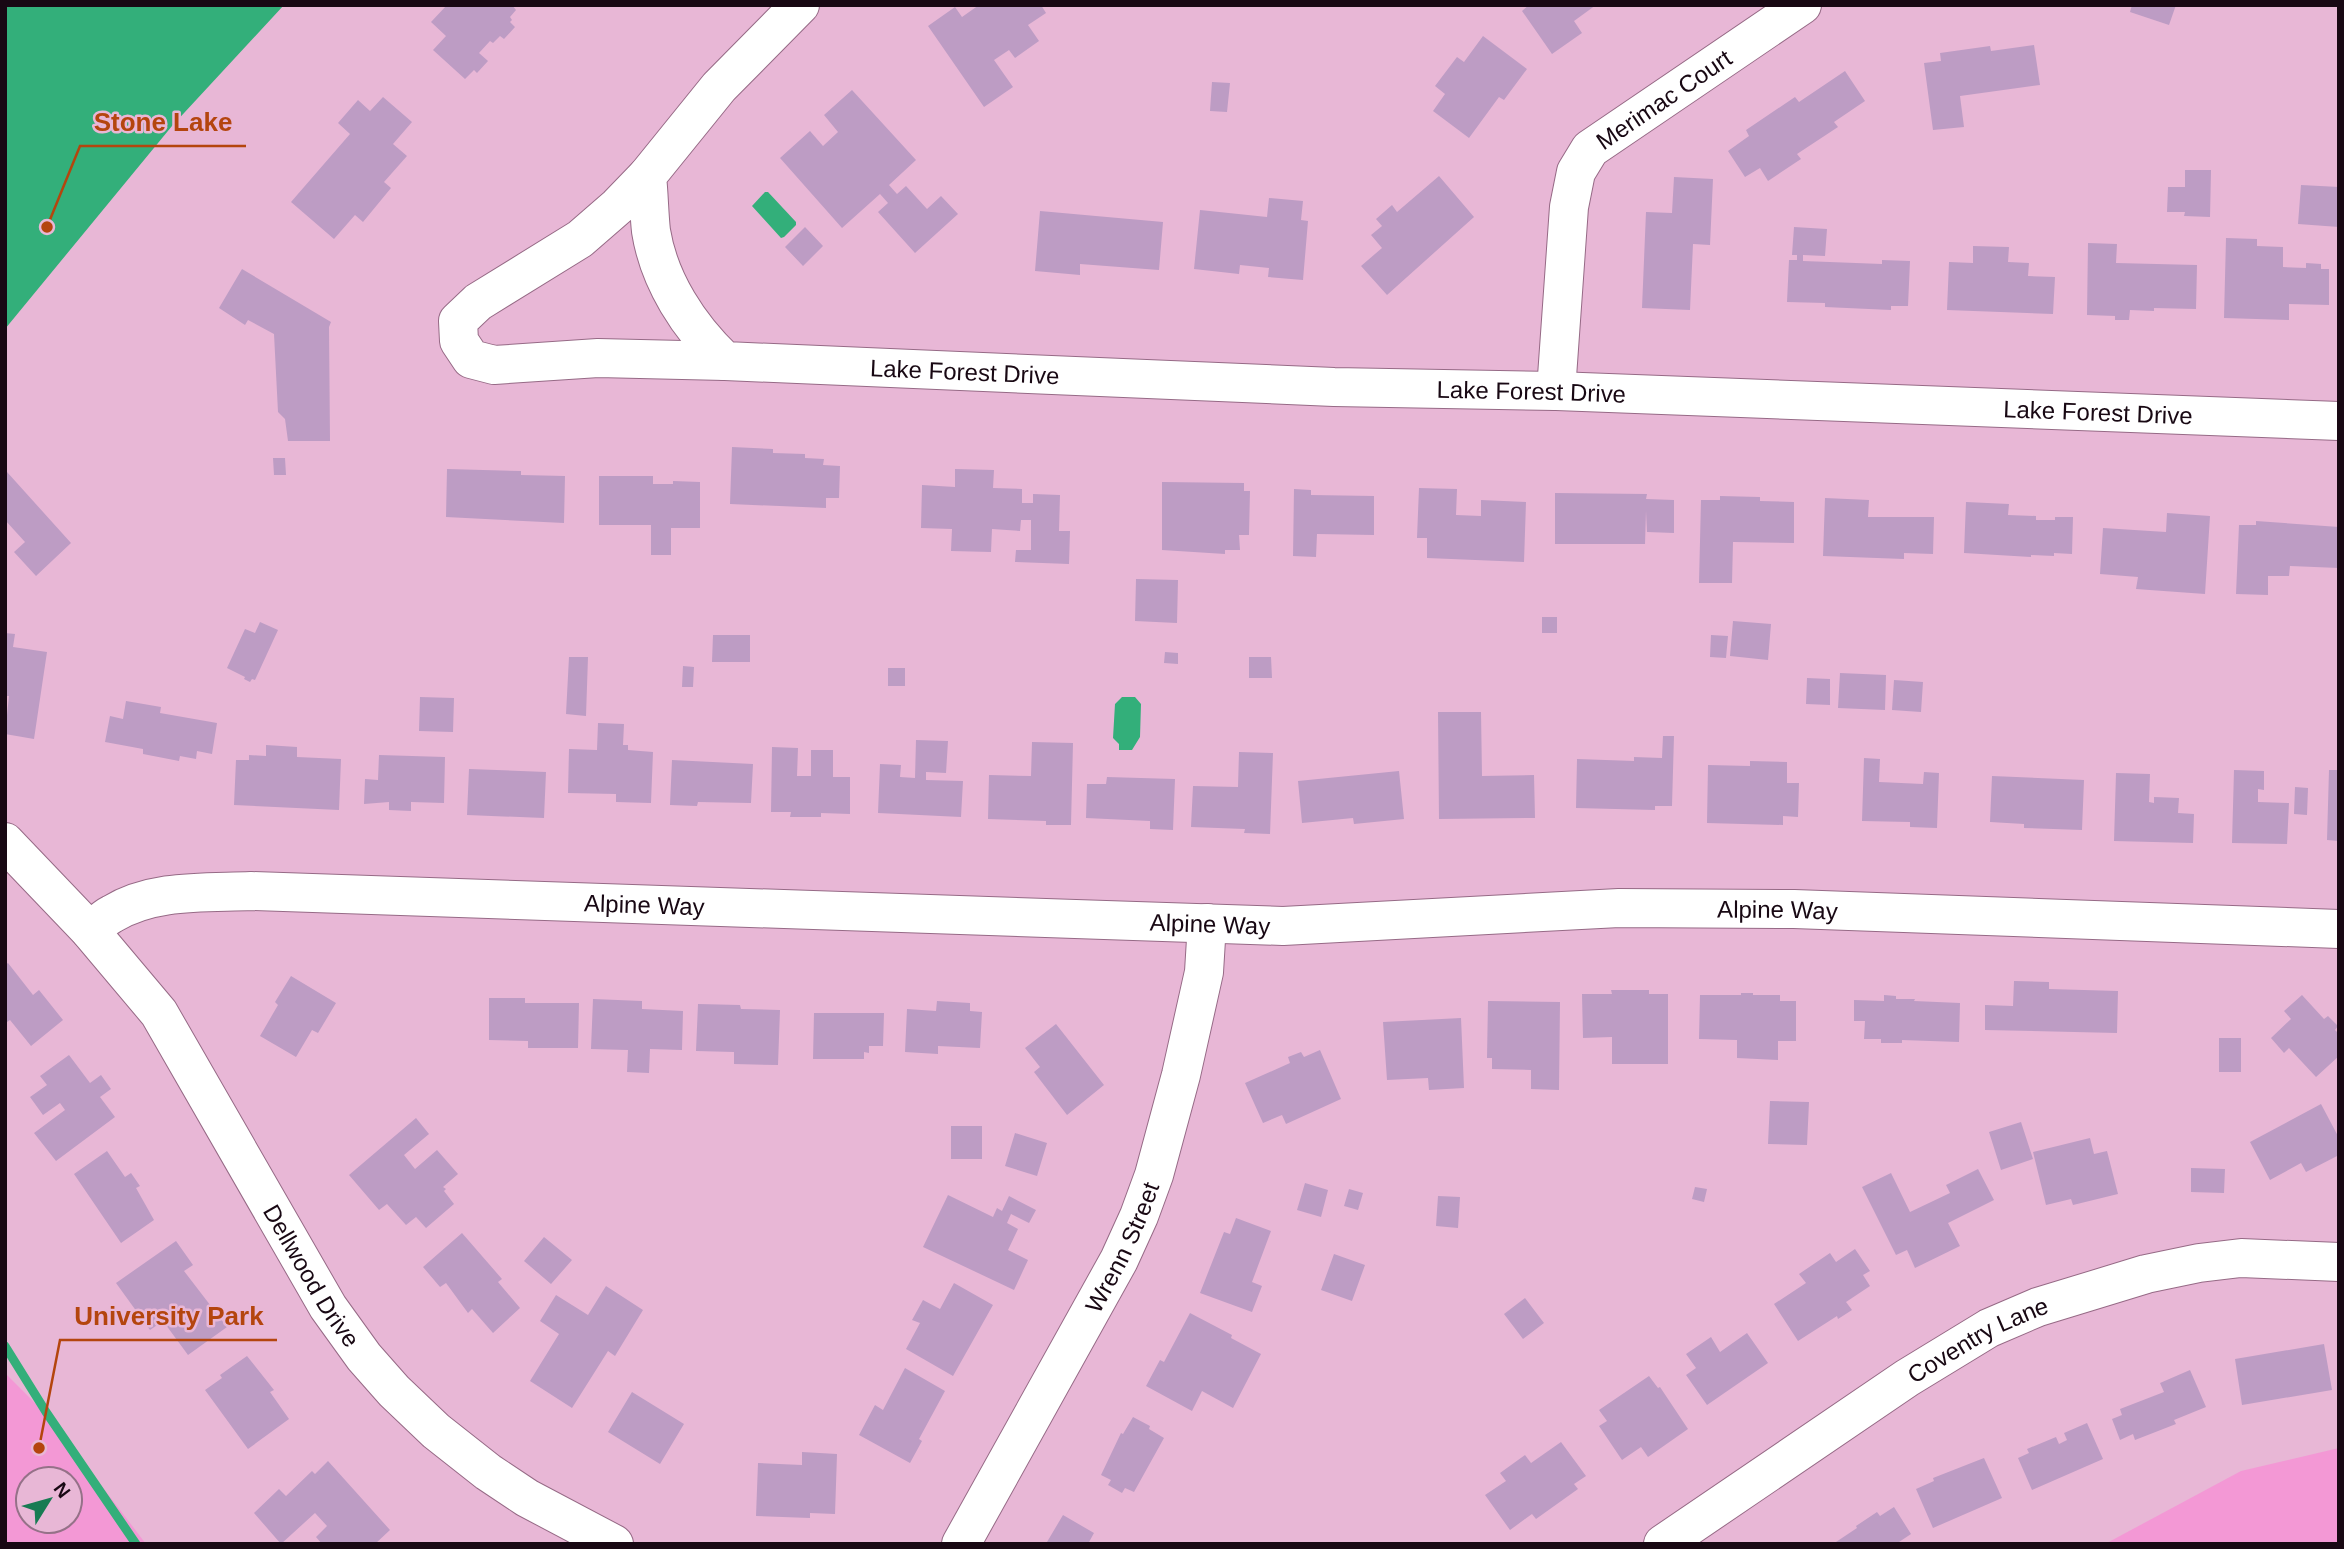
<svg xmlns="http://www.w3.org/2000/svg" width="2344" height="1549" font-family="Helvetica,sans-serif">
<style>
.green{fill:#f398d5;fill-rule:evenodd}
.water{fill:#33af7a}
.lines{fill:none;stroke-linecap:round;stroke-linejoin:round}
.stream{stroke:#33af7a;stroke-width:9}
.building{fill:#bd9cc4}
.minor-casing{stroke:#966a86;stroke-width:40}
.minor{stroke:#fff;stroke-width:38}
.labels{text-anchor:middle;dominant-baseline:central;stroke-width:5;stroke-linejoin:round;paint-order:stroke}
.street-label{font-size:24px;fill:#180813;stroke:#e8b7d6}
.leader{fill:none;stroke:#b4450e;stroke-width:2.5}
.callout-dot{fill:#b4450e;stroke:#e8b7d6;stroke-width:2.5}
.callout-label{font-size:26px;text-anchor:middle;font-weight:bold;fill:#b4450e;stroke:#e8b7d6;stroke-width:5;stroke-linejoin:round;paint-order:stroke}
</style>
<rect width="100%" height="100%" fill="#e8b7d6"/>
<path class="green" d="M 5,1373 L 49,1417 L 146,1544 L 5,1544 ZM 28,1479 L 70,1479 L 70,1521 L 28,1521 Z
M 2339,1448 L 2339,1544 L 2105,1544 L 2241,1471 Z"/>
<path class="water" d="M 5,5 L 284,5 L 172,126 L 5,329 Z
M 765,192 L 768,192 L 796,222 L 796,225 L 784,237 L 781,238 L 752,206 Z
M 1122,697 L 1135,697 L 1141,704 L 1140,737 L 1132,750 L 1119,750 L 1119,744 L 1113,738 L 1115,704 Z"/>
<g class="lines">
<path class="stream" d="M 5,1346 L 46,1412 L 136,1544"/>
</g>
<path class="building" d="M 447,5 L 512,5 L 516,10 L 510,17 L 512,20 L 510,22 L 515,27 L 504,39 L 500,36 L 493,43 L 490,41 L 479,53 L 488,61 L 477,73 L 474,70 L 465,79 L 433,50 L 446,36 L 431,22 Z
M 979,5 L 1041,5 L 1046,13 L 1028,25 L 1039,41 L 1015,58 L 1009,50 L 994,60 L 1013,87 L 984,107 L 928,26 L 955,7 L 962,17 Z
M 1529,5 L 1596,5 L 1574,21 L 1582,33 L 1552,54 L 1522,11 Z
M 2132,5 L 2176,5 L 2169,25 L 2130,12 Z
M 1483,36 L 1527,69 L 1504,100 L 1499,97 L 1469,138 L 1433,111 L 1445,94 L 1435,86 L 1457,57 L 1464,62 Z
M 2034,45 L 2040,85 L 1960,96 L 1964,127 L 1933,130 L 1924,63 L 1941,61 L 1940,53 L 1990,46 L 1991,51 Z
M 1845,71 L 1865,101 L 1834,122 L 1838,127 L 1797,154 L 1801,159 L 1768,181 L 1760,168 L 1745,177 L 1728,151 L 1749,136 L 1746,130 L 1795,97 L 1799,102 Z
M 1212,82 L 1230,83 L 1227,112 L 1210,111 Z
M 852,90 L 916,160 L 889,185 L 897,194 L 906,186 L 927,209 L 941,196 L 958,214 L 915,253 L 878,212 L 888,203 L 880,194 L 842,228 L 780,158 L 810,131 L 823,146 L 838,132 L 824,115 Z
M 383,97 L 412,122 L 393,144 L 407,156 L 384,182 L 391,188 L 363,222 L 355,215 L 334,239 L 291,202 L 350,134 L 338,123 L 358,100 L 370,111 Z
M 2185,170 L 2211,170 L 2210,217 L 2184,216 L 2185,212 L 2167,212 L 2168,187 L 2185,187 Z
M 1439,176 L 1474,217 L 1387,295 L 1361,266 L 1382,248 L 1371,235 L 1382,226 L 1376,219 L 1392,205 L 1397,212 Z
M 1674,177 L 1713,179 L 1710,245 L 1693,244 L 1690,310 L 1642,308 L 1646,212 L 1672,213 Z
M 2301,185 L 2339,187 L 2339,227 L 2298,224 Z
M 1269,198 L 1303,201 L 1301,220 L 1308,221 L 1303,280 L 1268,277 L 1269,268 L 1240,265 L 1239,274 L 1194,269 L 1200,210 L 1267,217 Z
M 1040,211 L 1163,222 L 1159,270 L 1080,264 L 1080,275 L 1035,271 Z
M 805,227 L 823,246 L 803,266 L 785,247 Z
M 1794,227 L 1827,229 L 1825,256 L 1803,255 L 1803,261 L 1882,264 L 1882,260 L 1910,261 L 1908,306 L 1891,306 L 1891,310 L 1825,307 L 1825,303 L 1787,302 L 1789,260 L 1797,260 L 1797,255 L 1792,255 Z
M 2226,238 L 2257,239 L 2257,246 L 2283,247 L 2283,267 L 2306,268 L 2306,263 L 2321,264 L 2321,269 L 2329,269 L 2329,305 L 2289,304 L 2289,320 L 2224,318 Z
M 2088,243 L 2117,244 L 2116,263 L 2197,265 L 2196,309 L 2154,308 L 2154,311 L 2130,310 L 2129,320 L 2115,320 L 2115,316 L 2087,315 Z
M 1973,246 L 2009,247 L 2008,262 L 2029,263 L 2028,276 L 2055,277 L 2053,314 L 1947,310 L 1949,262 L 1973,263 Z
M 242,269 L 331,322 L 329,327 L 330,441 L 288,441 L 285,419 L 278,412 L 274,334 L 248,320 L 245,325 L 219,308 Z
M 732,447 L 773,449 L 773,453 L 805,454 L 805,458 L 824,459 L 823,465 L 840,466 L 839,498 L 826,498 L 826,508 L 730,504 Z
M 273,458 L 285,458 L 286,475 L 274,475 Z
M 447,469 L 521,471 L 521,475 L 565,476 L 564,523 L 446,517 Z
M 955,469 L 994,470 L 993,488 L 1022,489 L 1022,503 L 1033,503 L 1033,494 L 1060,495 L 1059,531 L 1070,531 L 1069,564 L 1015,562 L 1016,550 L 1031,550 L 1031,520 L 1021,520 L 1020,531 L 992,529 L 991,552 L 951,551 L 952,529 L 921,528 L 922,485 L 955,487 Z
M 7,472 L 71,543 L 36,576 L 14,552 L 25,542 L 5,520 Z
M 599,476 L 653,476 L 653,484 L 673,484 L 673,481 L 700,482 L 700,528 L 671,528 L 671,555 L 651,555 L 651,525 L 599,525 Z
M 1162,482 L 1244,483 L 1244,491 L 1250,491 L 1249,535 L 1239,535 L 1240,550 L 1225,550 L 1225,554 L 1162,550 Z
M 1419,488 L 1457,489 L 1456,515 L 1481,516 L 1481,500 L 1526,502 L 1524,562 L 1427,558 L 1427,538 L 1417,538 Z
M 1294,489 L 1311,490 L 1311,495 L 1374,496 L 1374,535 L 1317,534 L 1316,557 L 1293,556 Z
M 1555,493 L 1647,494 L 1646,499 L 1674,500 L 1674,533 L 1647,532 L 1646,511 L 1645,544 L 1555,544 Z
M 1720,496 L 1760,497 L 1760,501 L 1794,502 L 1794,543 L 1733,542 L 1732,583 L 1699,583 L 1701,500 L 1720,500 Z
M 1825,498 L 1869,500 L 1868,517 L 1934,517 L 1933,554 L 1904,553 L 1904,559 L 1823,556 Z
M 1966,502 L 2009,504 L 2008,515 L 2036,516 L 2036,520 L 2055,520 L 2055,517 L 2073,517 L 2072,554 L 2054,553 L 2054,556 L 2031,555 L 2031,557 L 1964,553 Z
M 2167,513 L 2210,516 L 2205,594 L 2136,589 L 2138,577 L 2100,574 L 2103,528 L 2166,532 Z
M 2256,521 L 2339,527 L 2339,568 L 2290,566 L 2289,576 L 2268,576 L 2268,595 L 2236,594 L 2239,525 L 2256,525 Z
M 1136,579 L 1178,580 L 1177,623 L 1135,621 Z
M 1542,617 L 1557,617 L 1557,633 L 1542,633 Z
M 1733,621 L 1771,624 L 1768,660 L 1730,656 Z
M 260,622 L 278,630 L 255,680 L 252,679 L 250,682 L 244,679 L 245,677 L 227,668 L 245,629 L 255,633 Z
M 5,633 L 15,634 L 13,647 L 47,652 L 34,739 L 5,734 L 9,696 L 5,696 Z
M 713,635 L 750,635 L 750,662 L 712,662 Z
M 1711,635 L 1728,636 L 1726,658 L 1710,657 Z
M 1165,652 L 1178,653 L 1178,664 L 1164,663 Z
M 569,657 L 588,657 L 586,716 L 566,714 Z
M 1249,657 L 1271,657 L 1272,678 L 1249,678 Z
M 683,666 L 694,667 L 693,687 L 682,687 Z
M 888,668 L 905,668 L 905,686 L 888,686 Z
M 1840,673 L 1886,675 L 1885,710 L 1838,708 Z
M 1807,678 L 1830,679 L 1830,705 L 1806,704 Z
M 1894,680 L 1923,682 L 1921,712 L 1892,710 Z
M 420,697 L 454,698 L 453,732 L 419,731 Z
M 126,701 L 161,707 L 160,713 L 217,723 L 212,754 L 197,751 L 196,759 L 180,756 L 179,761 L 143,754 L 143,749 L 105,742 L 110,716 L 123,719 Z
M 1438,712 L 1481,712 L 1482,776 L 1534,775 L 1535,818 L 1439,819 Z
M 598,723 L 624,724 L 623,745 L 628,745 L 628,750 L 653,752 L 651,803 L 616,802 L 616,794 L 568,793 L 569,749 L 597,750 Z
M 1663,736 L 1674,736 L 1672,806 L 1655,806 L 1655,810 L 1576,808 L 1577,759 L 1634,761 L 1634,757 L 1662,758 Z
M 916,740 L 948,741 L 946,773 L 926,772 L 926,780 L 963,781 L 961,817 L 878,813 L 880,764 L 901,765 L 900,777 L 915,778 Z
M 1032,742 L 1073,743 L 1071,825 L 1046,825 L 1046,821 L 988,819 L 989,775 L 1031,776 Z
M 266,745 L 297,747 L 297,757 L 341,759 L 339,810 L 234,805 L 236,760 L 249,760 L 249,755 L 266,756 Z
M 772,747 L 798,748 L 797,776 L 811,776 L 811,750 L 833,750 L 833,777 L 850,777 L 850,814 L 821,813 L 821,817 L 790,817 L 791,812 L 771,812 Z
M 1239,752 L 1273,753 L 1270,834 L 1244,833 L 1245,829 L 1191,827 L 1193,786 L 1238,787 Z
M 379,755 L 445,757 L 444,803 L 411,802 L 411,811 L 389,810 L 389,802 L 364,804 L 365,779 L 378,780 Z
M 1864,758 L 1880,759 L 1879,782 L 1923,784 L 1924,772 L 1939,773 L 1937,828 L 1910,827 L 1910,822 L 1862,821 Z
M 672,760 L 753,764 L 751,803 L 698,802 L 697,806 L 670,805 Z
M 1750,761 L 1787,762 L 1787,783 L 1799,783 L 1798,817 L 1783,816 L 1783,825 L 1707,823 L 1708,765 L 1750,766 Z
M 469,769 L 546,772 L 544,818 L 467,815 Z
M 2234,770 L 2264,771 L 2264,790 L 2258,789 L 2258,802 L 2289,803 L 2287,844 L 2232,843 Z
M 2329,770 L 2339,770 L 2339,841 L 2327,840 Z
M 1399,771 L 1404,819 L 1354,824 L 1353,818 L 1302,823 L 1298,781 Z
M 2116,773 L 2150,774 L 2149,802 L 2154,803 L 2154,797 L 2179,798 L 2178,813 L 2194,814 L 2193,843 L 2114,841 Z
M 1992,776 L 2084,780 L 2082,830 L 2024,828 L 2024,824 L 1990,822 Z
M 1107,777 L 1175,779 L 1173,830 L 1150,829 L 1150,821 L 1086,818 L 1087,784 L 1106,784 Z
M 2295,787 L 2308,788 L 2307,815 L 2294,814 Z
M 8,963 L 33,995 L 39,990 L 63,1020 L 31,1046 L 10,1020 L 7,1022 L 5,1020 L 5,965 Z
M 291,976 L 336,1003 L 318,1033 L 312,1030 L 296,1057 L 260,1036 L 278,1005 L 275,1002 Z
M 2014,981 L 2049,982 L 2049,989 L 2118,991 L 2117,1033 L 1985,1030 L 1985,1005 L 2013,1006 Z
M 1611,990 L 1649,990 L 1649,994 L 1668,994 L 1668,1064 L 1612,1064 L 1612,1037 L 1583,1038 L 1582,994 L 1612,994 Z
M 1741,993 L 1753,993 L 1753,995 L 1780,995 L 1780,1001 L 1796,1001 L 1796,1041 L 1778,1041 L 1778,1060 L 1737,1058 L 1737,1040 L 1699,1039 L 1700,995 L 1741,995 Z
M 1884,995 L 1896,996 L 1896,999 L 1915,999 L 1914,1001 L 1960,1003 L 1959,1042 L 1902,1040 L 1902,1043 L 1881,1043 L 1881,1039 L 1864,1039 L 1865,1021 L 1854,1021 L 1854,1000 L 1884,1001 Z
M 2302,995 L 2324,1019 L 2328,1016 L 2338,1026 L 2335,1030 L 2339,1034 L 2339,1056 L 2316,1077 L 2289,1048 L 2284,1053 L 2271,1038 L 2291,1019 L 2284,1011 Z
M 489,998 L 525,998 L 525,1003 L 579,1003 L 578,1048 L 528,1048 L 528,1041 L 489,1040 Z
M 593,999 L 642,1001 L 642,1009 L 683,1011 L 682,1050 L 650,1049 L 649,1073 L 627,1072 L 628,1050 L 591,1049 Z
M 937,1001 L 970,1003 L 970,1011 L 982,1012 L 980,1048 L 938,1046 L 938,1054 L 905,1052 L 907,1009 L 936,1011 Z
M 1488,1001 L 1560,1002 L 1559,1090 L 1531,1089 L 1531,1070 L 1492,1069 L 1492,1058 L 1487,1058 Z
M 698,1004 L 740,1005 L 741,1009 L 780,1010 L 778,1065 L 734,1064 L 734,1052 L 696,1051 Z
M 814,1013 L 884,1013 L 883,1046 L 869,1046 L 869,1053 L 864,1052 L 864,1059 L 813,1059 Z
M 1461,1018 L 1464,1088 L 1429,1090 L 1428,1078 L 1387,1080 L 1383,1022 Z
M 1056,1024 L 1104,1085 L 1067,1115 L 1034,1072 L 1040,1067 L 1025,1048 Z
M 2219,1038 L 2241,1038 L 2241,1072 L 2219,1072 Z
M 1320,1050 L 1341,1099 L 1286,1124 L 1282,1115 L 1263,1123 L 1245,1083 L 1290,1063 L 1288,1057 L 1301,1052 L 1304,1057 Z
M 69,1055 L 90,1083 L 101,1075 L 111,1089 L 100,1097 L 115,1117 L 56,1161 L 34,1133 L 65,1110 L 60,1103 L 43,1115 L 30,1097 L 47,1085 L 40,1076 Z
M 1770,1101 L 1809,1102 L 1807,1145 L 1768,1144 Z
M 2321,1104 L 2339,1138 L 2339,1155 L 2306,1172 L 2301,1163 L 2270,1180 L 2250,1142 Z
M 416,1118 L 429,1134 L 404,1155 L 415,1169 L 437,1150 L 458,1174 L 443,1187 L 446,1189 L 444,1191 L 454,1204 L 426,1228 L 416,1217 L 406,1225 L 387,1204 L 379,1210 L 349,1175 Z
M 2021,1122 L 2033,1159 L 2001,1170 L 1989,1132 Z
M 951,1126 L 982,1126 L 982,1159 L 951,1159 Z
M 1015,1133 L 1047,1143 L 1037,1176 L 1005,1166 Z
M 2090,1138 L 2094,1154 L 2107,1151 L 2118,1194 L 2073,1205 L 2071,1199 L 2046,1205 L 2033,1152 Z
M 107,1151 L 125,1177 L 131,1173 L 140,1186 L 136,1188 L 154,1220 L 121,1243 L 74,1174 Z
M 2191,1168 L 2225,1169 L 2224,1193 L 2191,1192 Z
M 1978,1169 L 1994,1200 L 1948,1223 L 1960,1246 L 1915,1268 L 1907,1250 L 1896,1255 L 1862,1187 L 1891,1173 L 1910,1212 L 1950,1193 L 1946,1185 Z
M 1305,1183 L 1328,1190 L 1321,1217 L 1297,1210 Z
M 1695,1187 L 1707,1189 L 1704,1202 L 1692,1199 Z
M 1349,1189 L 1363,1193 L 1358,1210 L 1344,1206 Z
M 948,1195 L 993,1217 L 997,1208 L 1002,1211 L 1009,1196 L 1036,1210 L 1029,1223 L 1011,1214 L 1007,1223 L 1018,1229 L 1008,1250 L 1028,1260 L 1014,1290 L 923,1247 Z
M 1438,1196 L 1460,1197 L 1458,1228 L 1436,1226 Z
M 1236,1218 L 1271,1231 L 1252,1282 L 1262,1286 L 1252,1312 L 1200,1293 L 1224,1232 L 1230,1234 Z
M 462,1233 L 502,1279 L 498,1282 L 520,1308 L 493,1333 L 472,1309 L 468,1313 L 446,1283 L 440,1287 L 423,1267 Z
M 544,1237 L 572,1260 L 551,1284 L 524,1261 Z
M 176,1241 L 193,1265 L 184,1271 L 227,1327 L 188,1355 L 163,1321 L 150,1330 L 116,1283 Z
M 1855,1249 L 1870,1271 L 1863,1275 L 1870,1286 L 1846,1302 L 1852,1310 L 1838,1319 L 1837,1316 L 1798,1341 L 1774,1304 L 1806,1283 L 1799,1274 L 1830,1253 L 1836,1262 Z
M 1334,1254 L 1365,1265 L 1352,1301 L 1321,1290 Z
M 954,1283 L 993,1305 L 953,1376 L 906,1349 L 920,1323 L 912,1320 L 923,1300 L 940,1309 Z
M 606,1286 L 643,1310 L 615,1356 L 608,1351 L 572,1408 L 530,1381 L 559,1334 L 540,1321 L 556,1295 L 588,1315 Z
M 1525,1298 L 1544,1323 L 1523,1339 L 1504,1314 Z
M 1190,1313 L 1232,1335 L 1231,1338 L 1261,1354 L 1233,1408 L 1202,1391 L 1192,1411 L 1146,1386 L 1160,1360 L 1164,1362 Z
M 1747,1333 L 1768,1363 L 1707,1405 L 1686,1375 L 1696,1368 L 1686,1354 L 1711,1337 L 1720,1352 Z
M 2324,1344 L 2332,1390 L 2242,1405 L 2235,1359 Z
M 247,1356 L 274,1390 L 270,1392 L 289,1419 L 248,1449 L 205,1390 L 222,1378 L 220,1375 Z
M 905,1368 L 945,1391 L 919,1439 L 922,1441 L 910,1463 L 859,1435 L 875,1405 L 883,1410 Z
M 2190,1370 L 2206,1407 L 2174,1420 L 2176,1424 L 2135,1440 L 2133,1434 L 2120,1440 L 2112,1419 L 2122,1415 L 2120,1409 L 2164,1392 L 2160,1383 Z
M 1649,1376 L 1658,1388 L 1660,1387 L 1688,1429 L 1648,1457 L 1641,1447 L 1622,1460 L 1599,1426 L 1607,1421 L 1599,1410 Z
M 632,1392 L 684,1424 L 660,1464 L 608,1432 Z
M 1133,1417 L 1150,1426 L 1149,1429 L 1164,1438 L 1134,1492 L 1125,1488 L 1122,1493 L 1108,1485 L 1111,1480 L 1101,1475 L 1121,1433 L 1123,1434 Z
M 2087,1423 L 2103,1459 L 2032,1490 L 2018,1458 L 2029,1453 L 2027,1449 L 2056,1437 L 2059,1444 L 2067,1440 L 2064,1433 Z
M 1561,1442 L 1586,1476 L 1574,1484 L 1578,1489 L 1536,1519 L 1532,1514 L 1510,1530 L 1485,1495 L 1506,1481 L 1500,1473 L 1525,1455 L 1531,1463 Z
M 802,1452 L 837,1454 L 835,1514 L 810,1513 L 810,1518 L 756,1516 L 758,1463 L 802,1465 Z
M 1984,1458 L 2002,1498 L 1933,1528 L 1916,1489 L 1934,1481 L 1933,1478 Z
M 328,1461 L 390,1530 L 375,1544 L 322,1544 L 316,1537 L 327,1526 L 315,1513 L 281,1544 L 254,1513 L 279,1489 L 286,1496 L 312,1471 L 315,1474 Z
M 1894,1507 L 1911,1534 L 1896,1544 L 1833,1544 L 1857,1528 L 1856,1526 L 1877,1512 L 1880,1516 Z
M 1063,1515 L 1094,1533 L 1088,1544 L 1047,1542 Z"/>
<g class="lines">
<defs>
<g id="minor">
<path id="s1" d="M 800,5 L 719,87 L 647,176 C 649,194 649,213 651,231 C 659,281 689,327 725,361 L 1334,387 L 1556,391 L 2339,421"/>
<path d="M 647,176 L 618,206 L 580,239 L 478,302 L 458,321 L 459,341 L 471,359 L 494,365 L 598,358 L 725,361"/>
<path id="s2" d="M 1556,391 L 1569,207 L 1576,172 L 1590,149 L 1802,5"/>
<path id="s3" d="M 5,842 L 90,931 L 159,1013 L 328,1307 L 364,1357 L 394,1391 L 436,1431 L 488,1472 L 527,1498 L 614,1544"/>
<path id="s4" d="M 90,931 C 97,925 104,918 112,914 C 153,889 204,893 251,891 L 1283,926 L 1619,908 L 1794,909 L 2339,929"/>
<path id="s5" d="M 961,1544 L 1119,1260 L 1139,1216 L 1154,1175 L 1181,1075 L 1204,972 L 1207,923"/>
<path id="s6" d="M 1663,1544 L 1907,1378 L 1989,1328 L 2038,1307 L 2146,1274 L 2199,1263 L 2241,1258 L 2339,1262"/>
</g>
</defs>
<use href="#minor" class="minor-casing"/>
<use href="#minor" class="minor"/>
</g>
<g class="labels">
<g class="street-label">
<text stroke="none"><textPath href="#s2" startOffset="336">Merimac Court</textPath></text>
<text stroke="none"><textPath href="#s1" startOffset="677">Lake Forest Drive</textPath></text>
<text stroke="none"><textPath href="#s1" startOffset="1244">Lake Forest Drive</textPath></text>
<text stroke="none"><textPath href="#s1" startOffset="1811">Lake Forest Drive</textPath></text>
<text stroke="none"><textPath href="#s4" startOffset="564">Alpine Way</textPath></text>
<text stroke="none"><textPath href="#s4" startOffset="1698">Alpine Way</textPath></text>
<text stroke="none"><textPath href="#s4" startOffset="1130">Alpine Way</textPath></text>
<text stroke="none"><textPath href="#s5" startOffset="338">Wrenn Street</textPath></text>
<text stroke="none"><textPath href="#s3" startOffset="534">Dellwood Drive</textPath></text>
<text stroke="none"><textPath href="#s6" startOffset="376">Coventry Lane</textPath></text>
</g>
</g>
<path class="leader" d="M47 227L80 146H246M39 1448L60 1340H277"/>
<g class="callout-dot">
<circle cx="47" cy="227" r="7"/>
<circle cx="39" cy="1448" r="7"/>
</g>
<g class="callout-label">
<text x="163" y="131">Stone Lake</text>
<text x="169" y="1325">University Park</text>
</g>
<rect width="2344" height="1549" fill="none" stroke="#180813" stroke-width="14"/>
<g transform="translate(49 1500) rotate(53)"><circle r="33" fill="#e8b7d6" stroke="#957188" stroke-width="2"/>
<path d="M0-5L12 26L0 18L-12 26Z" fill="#187b53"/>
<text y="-10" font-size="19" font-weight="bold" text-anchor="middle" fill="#180813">N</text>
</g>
</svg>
